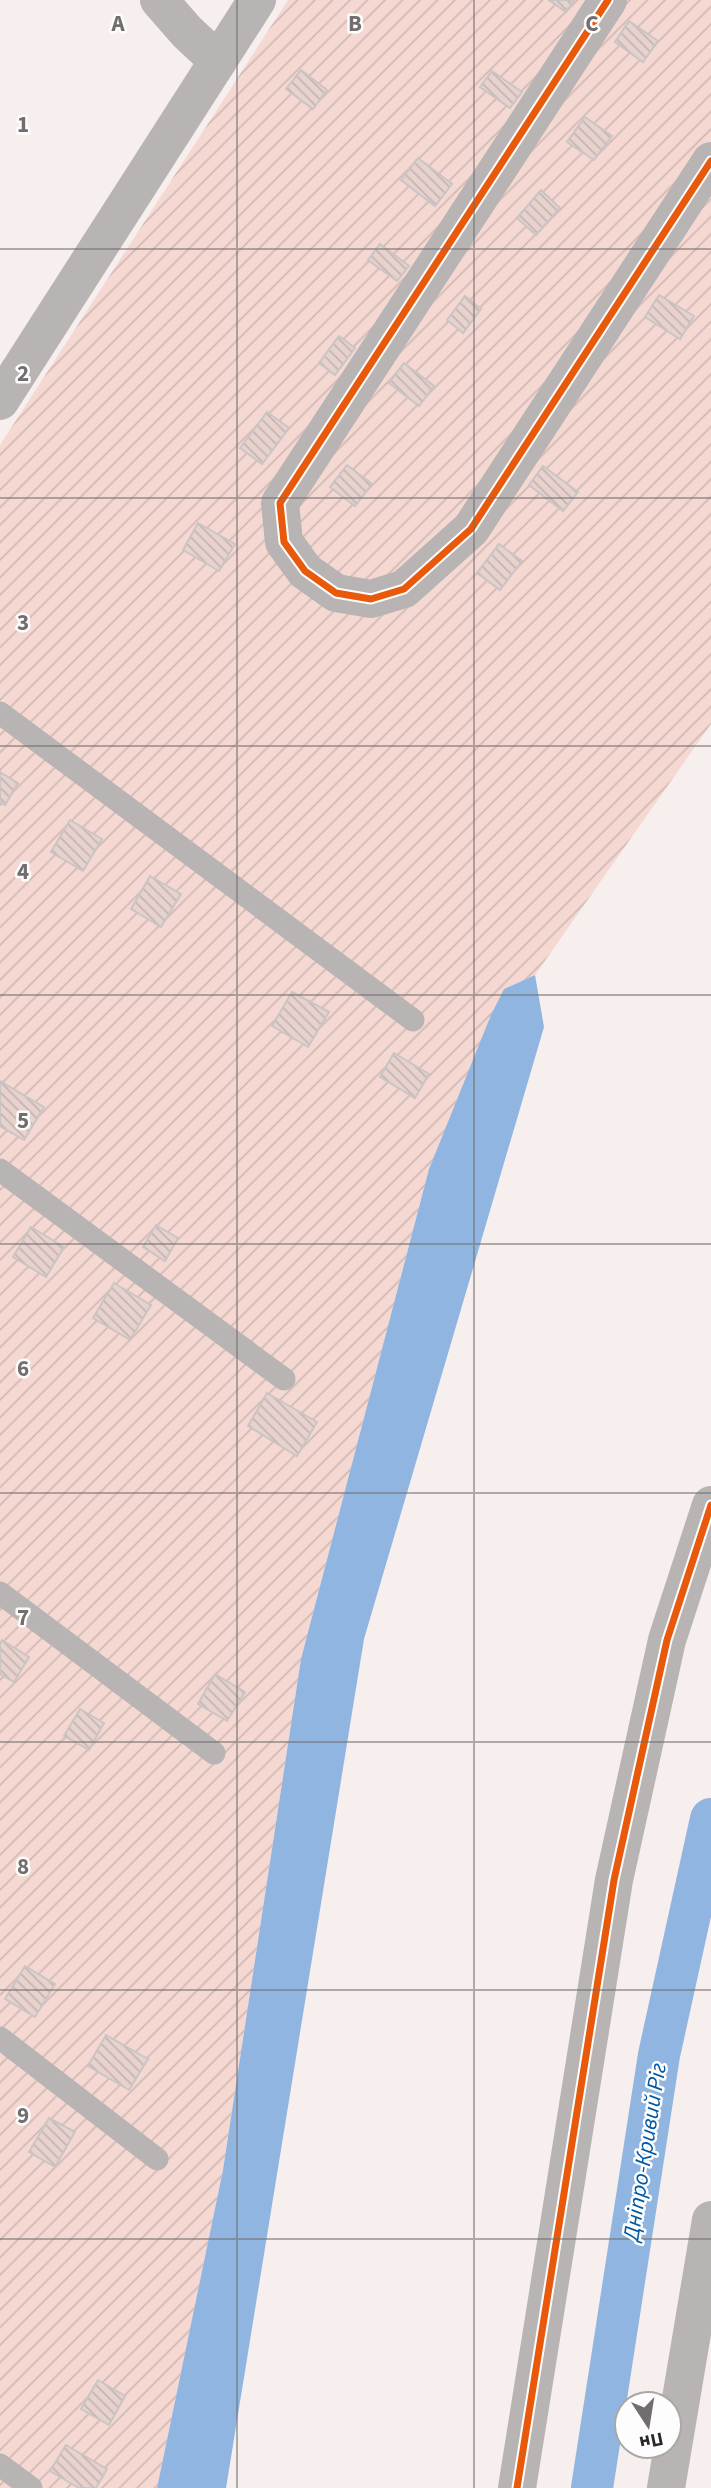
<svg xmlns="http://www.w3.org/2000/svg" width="711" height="2488" font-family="'Source Sans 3',sans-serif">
  <defs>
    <pattern id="garden-furrows" width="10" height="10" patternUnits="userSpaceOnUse" patternTransform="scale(1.75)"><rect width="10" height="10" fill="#f5d8d2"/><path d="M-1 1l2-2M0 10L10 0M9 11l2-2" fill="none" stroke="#d2b9b4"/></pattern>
    <pattern id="building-back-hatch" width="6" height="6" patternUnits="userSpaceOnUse" patternTransform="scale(1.75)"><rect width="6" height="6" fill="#e7d2ce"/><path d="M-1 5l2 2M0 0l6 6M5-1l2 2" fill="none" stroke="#c6b4b1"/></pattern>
  </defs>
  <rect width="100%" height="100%" fill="#f6efee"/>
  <path fill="url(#garden-furrows)" d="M 288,0 L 711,0 L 711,724 L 535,975 L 504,989 L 491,1016 L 429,1169 L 301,1659 L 223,2170 L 157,2488 L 0,2488 L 0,445 Z"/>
  <path fill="#90b5e1" d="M 535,975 L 544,1027 L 364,1639 L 226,2488 L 157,2488 L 223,2170 L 301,1659 L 429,1169 L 491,1015 L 504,989 Z"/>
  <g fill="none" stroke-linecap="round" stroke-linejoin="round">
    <path stroke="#90b5e1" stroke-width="42" d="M 592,2488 L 659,2055 L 711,1819"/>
  </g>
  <g fill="url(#building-back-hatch)" stroke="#cac5c4" stroke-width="2">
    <path d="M 549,0 L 574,0 L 566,12 Z"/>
    <path d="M 629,21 L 658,41 L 643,62 L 615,42 Z"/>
    <path d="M 301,70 L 327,90 L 313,109 L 286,89 Z"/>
    <path d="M 492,71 L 522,92 L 510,108 L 480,87 Z"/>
    <path d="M 585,117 L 612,136 L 594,160 L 567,142 Z"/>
    <path d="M 418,158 L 452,184 L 435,206 L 401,180 Z"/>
    <path d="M 541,190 L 560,208 L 536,235 L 517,218 Z"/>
    <path d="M 380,244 L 409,266 L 397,281 L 368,260 Z"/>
    <path d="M 659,295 L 694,316 L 680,339 L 645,317 Z"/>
    <path d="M 465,296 L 481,309 L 463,333 L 447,320 Z"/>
    <path d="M 339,336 L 355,348 L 335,375 L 319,363 Z"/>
    <path d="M 404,363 L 434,386 L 419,406 L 389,383 Z"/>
    <path d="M 267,412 L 289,428 L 262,464 L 240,448 Z"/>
    <path d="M 347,465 L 372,484 L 355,506 L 330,487 Z"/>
    <path d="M 543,466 L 578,492 L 563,511 L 529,485 Z"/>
    <path d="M 198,523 L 235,544 L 219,571 L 183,550 Z"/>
    <path d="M 499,544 L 522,561 L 500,590 L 477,573 Z"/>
    <path d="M 0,772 L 18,783 L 5,805 L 0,802 Z"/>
    <path d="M 70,820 L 102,839 L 83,871 L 51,852 Z"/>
    <path d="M 150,876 L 181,894 L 161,927 L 131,909 Z"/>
    <path d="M 292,992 L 329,1012 L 308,1047 L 272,1026 Z"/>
    <path d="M 394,1053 L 429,1074 L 415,1098 L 380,1077 Z"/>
    <path d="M 0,1081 L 44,1107 L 24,1140 L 0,1126 Z"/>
    <path d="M 156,1225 L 178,1238 L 165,1261 L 143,1247 Z"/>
    <path d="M 31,1227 L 64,1247 L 46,1277 L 13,1257 Z"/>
    <path d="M 114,1283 L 151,1305 L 130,1340 L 93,1318 Z"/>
    <path d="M 267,1393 L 317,1422 L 297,1456 L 248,1426 Z"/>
    <path d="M 2,1640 L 29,1657 L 14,1682 L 0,1674 L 0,1644 Z"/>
    <path d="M 215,1674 L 245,1692 L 227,1721 L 198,1704 Z"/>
    <path d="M 80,1709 L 104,1723 L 89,1750 L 64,1736 Z"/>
    <path d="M 25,1966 L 55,1984 L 35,2017 L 5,1999 Z"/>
    <path d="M 106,2035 L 148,2059 L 129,2090 L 88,2066 Z"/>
    <path d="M 49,2118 L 75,2132 L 55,2167 L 29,2152 Z"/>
    <path d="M 98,2380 L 125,2396 L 109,2425 L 81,2409 Z"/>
    <path d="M 66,2445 L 107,2469 L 96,2488 L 79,2488 L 50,2471 Z"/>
  </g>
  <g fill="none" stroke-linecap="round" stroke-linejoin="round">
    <g stroke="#b7b4b3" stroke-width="23">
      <path d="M 0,713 L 413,1020"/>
      <path d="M 0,1170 L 284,1379"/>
      <path d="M 0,1593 L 214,1753"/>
      <path d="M 0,2038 L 157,2159"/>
      <path d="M 0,2465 L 31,2488"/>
    </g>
    <g stroke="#b7b4b3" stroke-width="38">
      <path d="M 159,0 L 187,32 L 218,61"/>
      <path d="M 608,0 L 280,503 L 284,542 L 305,571 L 336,593 L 371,599 L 404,589 L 471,529 L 711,161"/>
      <path d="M 0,401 L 257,0"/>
      <path d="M 517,2488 L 614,1880 L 667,1640 L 711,1505"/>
      <path d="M 666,2488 L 711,2220"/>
    </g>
    <defs>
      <g id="cycleway">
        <path d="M 608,0 L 280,503 L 284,542 L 305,571 L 336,593 L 371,599 L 404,589 L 471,529 L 711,161"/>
        <path d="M 517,2488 L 614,1880 L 667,1640 L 711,1505"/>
      </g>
    </defs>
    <use href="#cycleway" stroke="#fdfdfd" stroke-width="11"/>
    <use href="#cycleway" stroke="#e8590c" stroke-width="7"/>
  </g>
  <path fill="none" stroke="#736e6d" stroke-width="2" stroke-opacity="0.55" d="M 237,0 L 237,2488M 474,0 L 474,2488M 0,249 L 711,249M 0,498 L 711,498M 0,746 L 711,746M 0,995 L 711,995M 0,1244 L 711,1244M 0,1493 L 711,1493M 0,1742 L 711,1742M 0,1990 L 711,1990M 0,2239 L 711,2239"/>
  <g text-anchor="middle" stroke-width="5" stroke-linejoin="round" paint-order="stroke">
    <g font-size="23" font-style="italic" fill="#0058a3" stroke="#fdfdfd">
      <text transform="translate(644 2152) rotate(-81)" y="8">Дніпро-Кривий Ріг</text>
    </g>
  </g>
  <g font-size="23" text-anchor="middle" font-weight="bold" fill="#736e6d" stroke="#fdfdfd" stroke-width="5" stroke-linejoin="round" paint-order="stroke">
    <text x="118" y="31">A</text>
    <text x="355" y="31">B</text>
    <text x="592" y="31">C</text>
    <text x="23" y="132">1</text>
    <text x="23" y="381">2</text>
    <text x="23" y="630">3</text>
    <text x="23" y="879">4</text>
    <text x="23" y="1128">5</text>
    <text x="23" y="1376">6</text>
    <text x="23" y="1625">7</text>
    <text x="23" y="1874">8</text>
    <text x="23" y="2123">9</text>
  </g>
  <g transform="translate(648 2425) rotate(168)"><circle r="33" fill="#fdfdfd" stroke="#a9a8a7" stroke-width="2"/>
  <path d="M0-5L12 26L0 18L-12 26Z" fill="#736e6d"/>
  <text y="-10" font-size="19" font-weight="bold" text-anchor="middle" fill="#2c2827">Пн</text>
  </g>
</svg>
